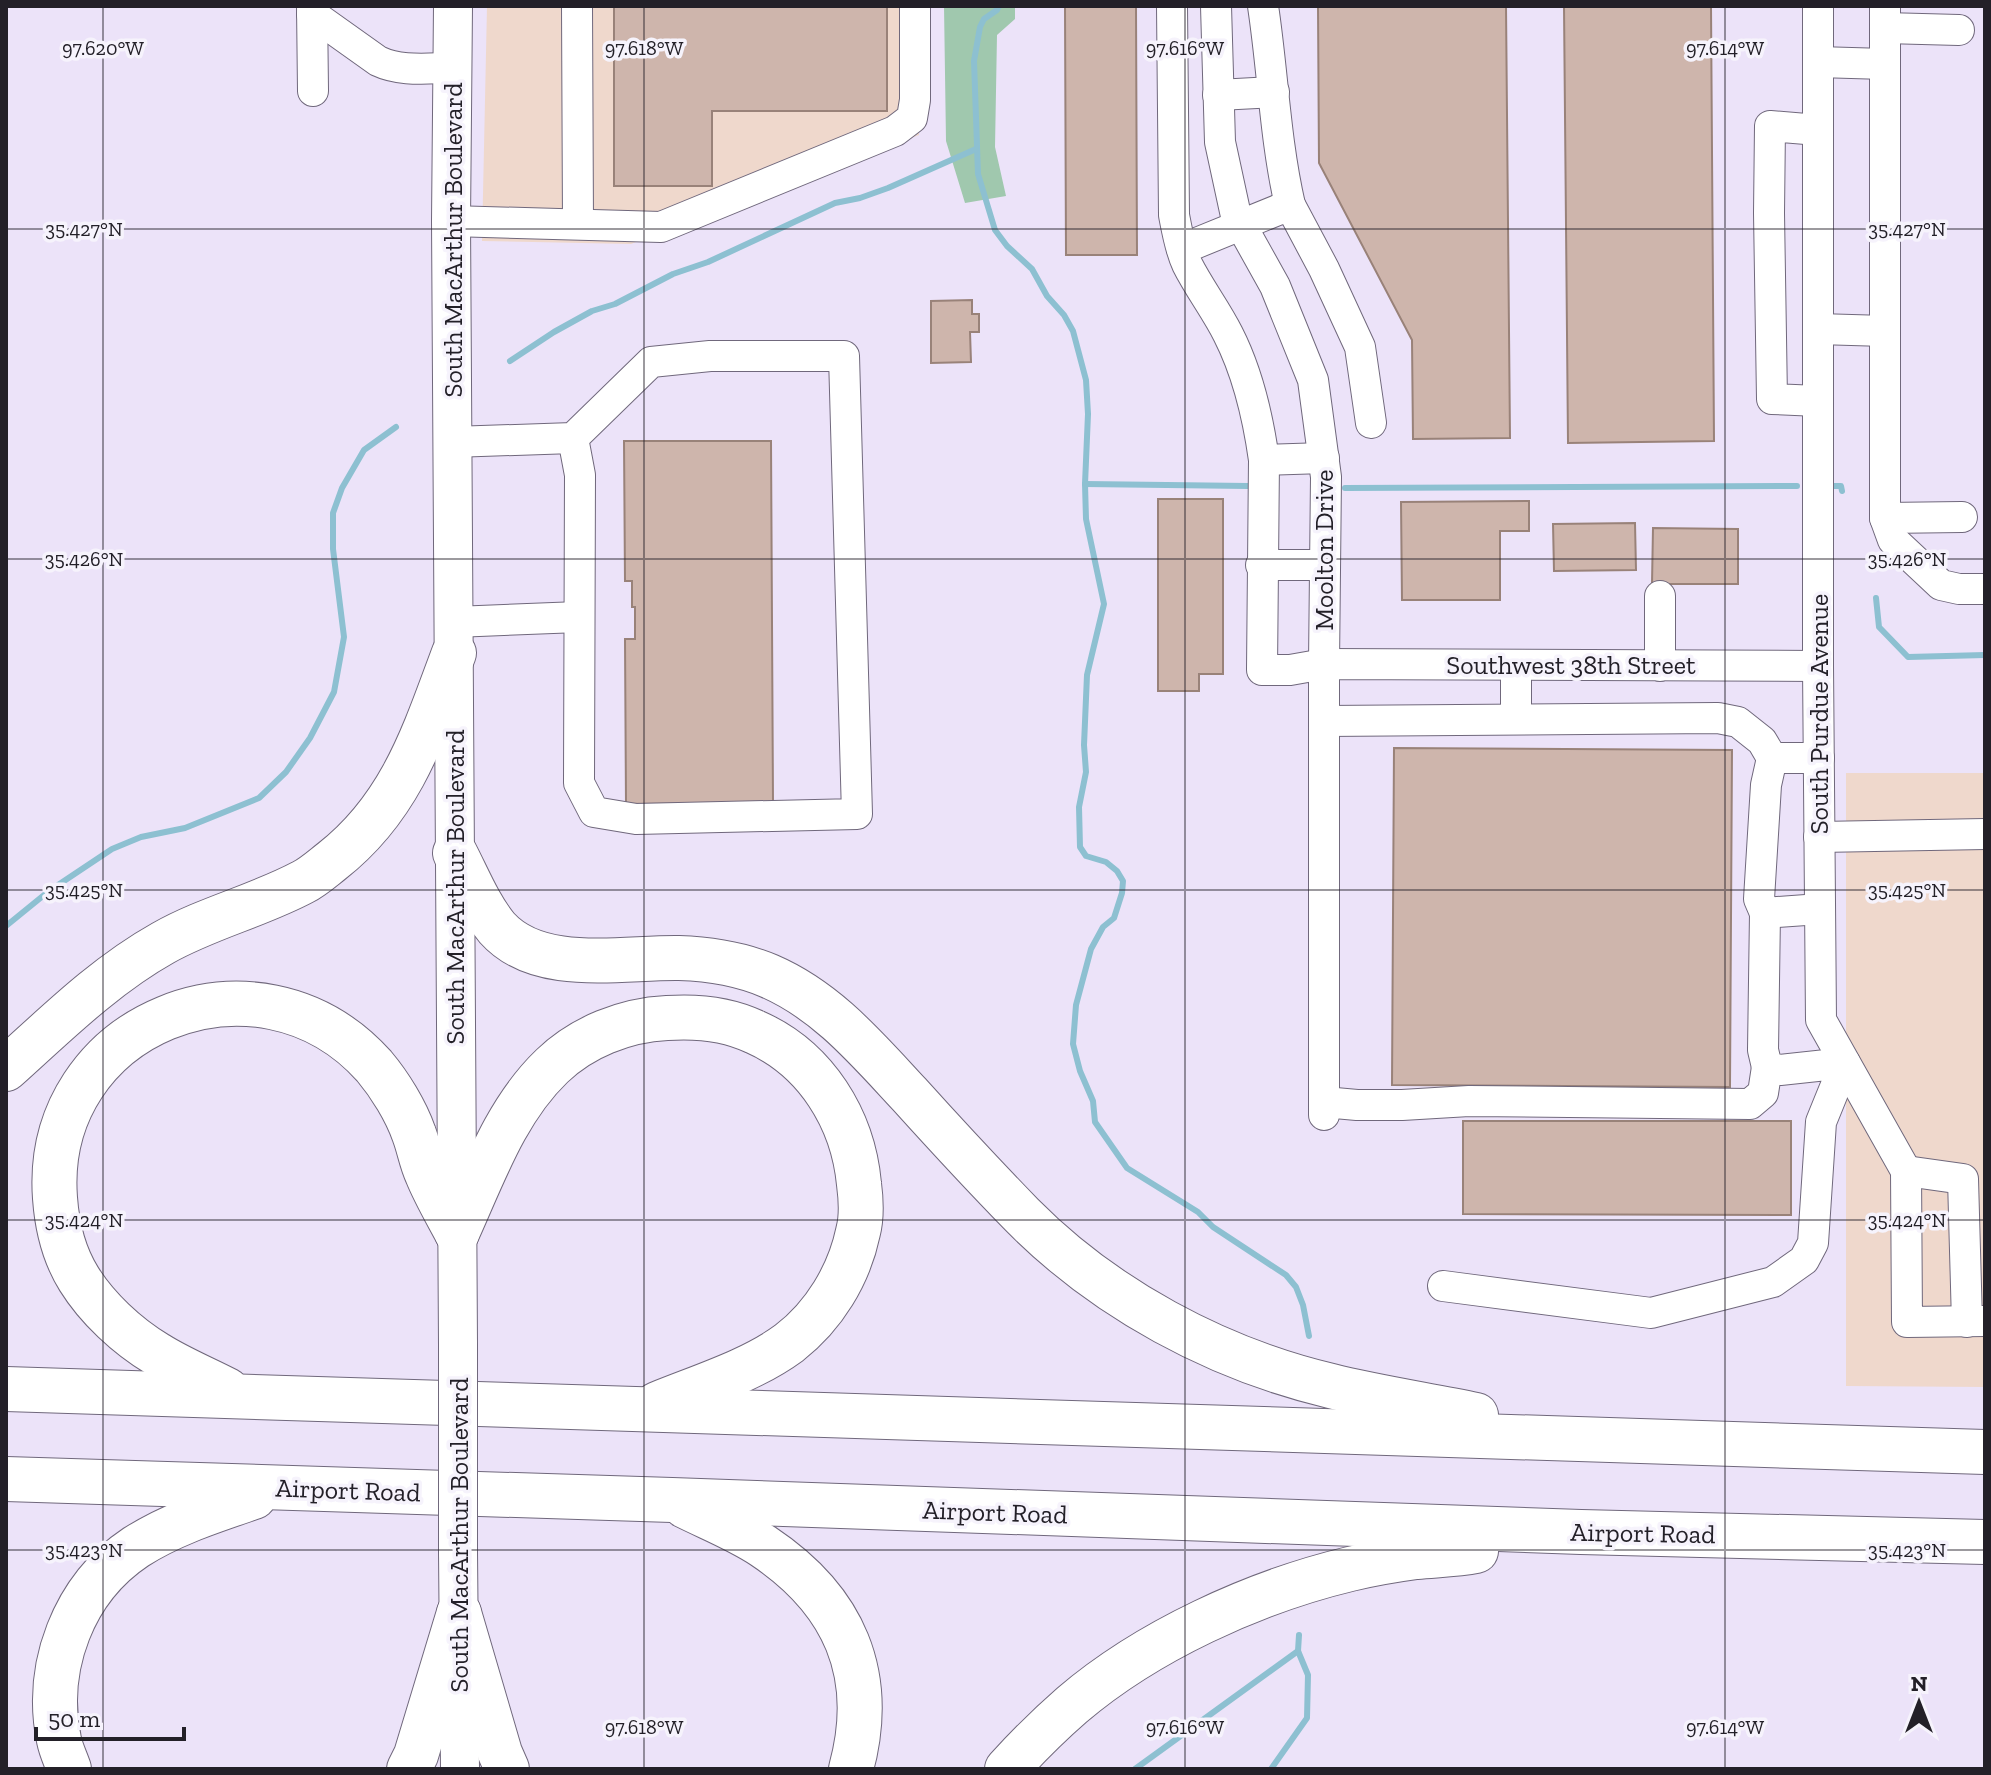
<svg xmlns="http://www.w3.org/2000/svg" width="1991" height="1775" font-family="'Zilla Slab',serif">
  <rect width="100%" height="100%" fill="#ece3f9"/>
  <g fill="#efd8cc">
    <path d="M 487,6 L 921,6 L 919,135 L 631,244 L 482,241 Z"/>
    <path d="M 1846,773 L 1985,773 L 1985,1387 L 1846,1386 Z"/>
  </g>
  <path fill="#a0c8ae" d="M 944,6 L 1015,6 L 1015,19 L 997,35 L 995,147 L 1006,196 L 965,203 L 946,141 Z"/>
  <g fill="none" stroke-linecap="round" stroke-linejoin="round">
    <g stroke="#8dc0d1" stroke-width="6">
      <path d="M 999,6 L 997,10 L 984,19 L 980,27 L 974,61 L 978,174 L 995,230 L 1007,246 L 1032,269 L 1047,296 L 1064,315 L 1073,331 L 1086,380 L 1088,414 L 1085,484 L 1086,519 L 1104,604 L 1087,675 L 1084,745 L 1086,772 L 1079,807 L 1080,847 L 1086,856 L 1106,862 L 1117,871 L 1123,881 L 1122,893 L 1114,918 L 1103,927 L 1091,949 L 1076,1005 L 1073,1044 L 1080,1071 L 1093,1101 L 1095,1122 L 1127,1168 L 1198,1212 L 1213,1227 L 1286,1275 L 1296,1287 L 1303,1305 L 1309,1336"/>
      <path d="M 510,361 L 554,332 L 592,311 L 615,304 L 673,274 L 708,262 L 835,203 L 860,198 L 888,188 L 976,149"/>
      <path d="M 1085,484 L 1248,486"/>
      <path d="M 1833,486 L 1841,486 L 1842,491"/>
      <path d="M 1345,488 L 1797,486"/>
      <path d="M 1876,598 L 1879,627 L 1908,657 L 1985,655"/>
      <path d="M 6,926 L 49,891 L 112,849 L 141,837 L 185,828 L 259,798 L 286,772 L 310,738 L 334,692 L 344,637 L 333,549 L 333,513 L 342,488 L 364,450 L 396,427"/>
      <path d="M 1135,1769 L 1298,1651"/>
      <path d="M 1271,1769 L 1307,1718 L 1308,1675 L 1298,1651 L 1299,1635"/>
    </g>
  </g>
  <g fill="#ceb5ac" stroke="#998279" stroke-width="2">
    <path d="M 614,6 L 887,6 L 887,111 L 712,111 L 712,186 L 614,186 Z"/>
    <path d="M 1065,6 L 1136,6 L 1137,255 L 1066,255 Z"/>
    <path d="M 1318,6 L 1506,6 L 1510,438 L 1413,439 L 1412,340 L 1319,163 Z"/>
    <path d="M 1564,6 L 1711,6 L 1714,441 L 1568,443 Z"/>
    <path d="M 972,300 L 972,314 L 979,314 L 979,332 L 970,332 L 971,362 L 931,363 L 931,301 Z"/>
    <path d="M 624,441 L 771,441 L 773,803 L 626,804 L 625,639 L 635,639 L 635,607 L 632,607 L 632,581 L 625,581 Z"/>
    <path d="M 1158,499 L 1223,499 L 1223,674 L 1199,674 L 1199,691 L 1158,691 Z"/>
    <path d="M 1529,501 L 1529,531 L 1500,531 L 1500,600 L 1402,600 L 1401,502 Z"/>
    <path d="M 1635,523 L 1636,570 L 1554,571 L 1553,524 Z"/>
    <path d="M 1653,528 L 1738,529 L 1738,584 L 1652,584 Z"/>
    <path d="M 1394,748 L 1732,750 L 1730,1087 L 1392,1085 Z"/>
    <path d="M 1463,1121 L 1791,1121 L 1791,1215 L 1463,1214 Z"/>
  </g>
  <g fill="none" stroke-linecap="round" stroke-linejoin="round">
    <defs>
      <g id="minor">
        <path d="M 312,6 L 313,91"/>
        <path d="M 577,6 L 578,224"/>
        <path d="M 1172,6 L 1174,215 C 1177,231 1180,249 1187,264 C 1199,288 1216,310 1228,334 C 1248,373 1258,417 1264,460 L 1262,670 L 1290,670 L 1324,664 L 1818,666"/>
        <path d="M 1216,6 L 1220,142 L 1236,216 L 1275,286 L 1313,380 L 1326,477 L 1324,664 L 1324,1115"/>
        <path d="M 1263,6 C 1273,72 1275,140 1290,205"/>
        <path d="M 1818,6 L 1818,666 L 1821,1020 L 1906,1171 L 1907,1322 L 1985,1321"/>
        <path d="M 1885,6 L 1885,518 L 1893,540 L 1941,585 L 1959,589 L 1985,589"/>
        <path d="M 312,14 L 378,61 C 401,72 428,68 454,68"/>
        <path d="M 1885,28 L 1959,30"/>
        <path d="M 1818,62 L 1885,64"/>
        <path d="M 1218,95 L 1274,92"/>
        <path d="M 1818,130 L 1770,126 L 1769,213 L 1772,399 L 1818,401"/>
        <path d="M 451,221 L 661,227 L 895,131 L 912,118 L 915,100 L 915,6"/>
        <path d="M 1182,249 L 1290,205 L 1324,269 L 1360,347 L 1371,423"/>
        <path d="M 1818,329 L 1885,331"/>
        <path d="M 452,442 L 573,438 L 580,475 L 579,783 L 594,812 L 636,819 L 857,814 L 844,356 L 710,356 L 651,362 L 573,438"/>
        <path d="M 1264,460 L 1324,458"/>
        <path d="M 1885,518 L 1962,517"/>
        <path d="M 1261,565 L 1325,565"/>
        <path d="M 1660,596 L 1660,666"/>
        <path d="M 454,622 L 579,617"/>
        <path d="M 1516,665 L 1516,719"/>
        <path d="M 1324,721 L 1718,718 L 1738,722 L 1762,741 L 1772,758 L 1819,758"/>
        <path d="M 1772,758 L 1766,785 L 1759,899 L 1765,913 L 1820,909"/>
        <path d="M 1819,837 L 1985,834"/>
        <path d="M 1324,1102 L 1357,1105 L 1402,1105 L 1469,1101 L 1750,1104 L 1763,1093 L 1767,1067"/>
        <path d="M 1906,1171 L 1963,1179 L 1967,1322"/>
        <path d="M 1443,1286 L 1651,1313 L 1773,1282 L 1804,1260 L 1813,1243 L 1821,1122 L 1845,1063 L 1780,1070 L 1767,1067 L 1763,1050 L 1765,913"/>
      </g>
      <g id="major">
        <path d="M 453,6 L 451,221 L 458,1344"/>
        <path d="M 458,1552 L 460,1769"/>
      </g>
      <g id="highway">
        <path d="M 455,853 C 468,878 479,906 497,928 C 539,975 622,957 679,958 C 709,959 741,964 769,976 C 827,1001 867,1049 909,1094 C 946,1135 984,1176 1022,1215 C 1105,1299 1217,1359 1331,1386 C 1379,1398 1428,1405 1476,1415"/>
        <path d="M 6,1069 C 55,1025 104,976 163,943 C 207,918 258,906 303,882 C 313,877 323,868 332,861 C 402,806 424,733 454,653"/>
        <path d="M 457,1233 C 483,1176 505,1111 552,1066 C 582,1037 625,1020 667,1018 C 696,1016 728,1019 755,1032 C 816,1059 853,1119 859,1184 C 861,1199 862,1217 858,1232 C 849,1275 824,1316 789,1343 C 751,1371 701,1386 657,1404"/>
        <path d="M 6,1389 L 1985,1452"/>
        <path d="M 227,1390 C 204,1378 179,1368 157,1354 C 127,1336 97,1308 79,1279 C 64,1255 57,1226 55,1198 C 42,1024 257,936 374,1066 C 390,1085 406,1111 414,1134 C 419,1147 421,1161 427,1174 C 435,1194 447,1214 457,1233"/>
        <path d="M 6,1479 L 672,1500 L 1581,1532 L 1985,1542"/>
        <path d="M 685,1506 C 711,1519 739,1530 763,1546 C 844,1600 877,1674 851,1769"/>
        <path d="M 459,1613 L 500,1753 L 507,1769"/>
        <path d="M 69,1769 C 66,1760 61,1750 59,1740 C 44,1667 73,1589 136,1547 C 172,1524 213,1511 254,1497"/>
        <path d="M 409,1769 L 416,1755 L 459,1613"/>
        <path d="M 1007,1769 C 1028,1746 1049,1725 1072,1705 C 1147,1641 1254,1592 1350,1569 C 1371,1564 1394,1560 1416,1557 C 1436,1555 1456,1555 1476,1551"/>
      </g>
    </defs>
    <use href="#minor" stroke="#70687c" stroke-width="32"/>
    <use href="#major" stroke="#70687c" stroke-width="40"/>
    <use href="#highway" stroke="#70687c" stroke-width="46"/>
    <use href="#minor" stroke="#fff" stroke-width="30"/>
    <use href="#major" stroke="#fff" stroke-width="38"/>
    <use href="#highway" stroke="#fff" stroke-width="44"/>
    <defs>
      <path id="major-bridge" d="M 458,1344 L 458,1552"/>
    </defs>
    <use href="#major-bridge" stroke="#70687c" stroke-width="40" stroke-linecap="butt"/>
    <use href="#major-bridge" stroke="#fff" stroke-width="38"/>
  </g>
  <path fill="none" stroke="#232028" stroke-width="2" stroke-opacity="0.45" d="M 103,6 L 103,1769M 644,6 L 644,1769M 1185,6 L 1185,1769M 1725,6 L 1725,1769M 6,229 L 1985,229M 6,559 L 1985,559M 6,890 L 1985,890M 6,1220 L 1985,1220M 6,1550 L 1985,1550"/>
  <g text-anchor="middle" stroke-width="7" stroke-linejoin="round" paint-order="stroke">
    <g font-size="26" fill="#232028" stroke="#f6f3fc">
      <text transform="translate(453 240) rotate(-90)" y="9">South MacArthur Boulevard</text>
      <text transform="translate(1324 550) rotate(-90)" y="9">Moolton Drive</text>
      <text x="1571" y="674">Southwest 38th Street</text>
      <text transform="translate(1819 714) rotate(-90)" y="9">South Purdue Avenue</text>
      <text transform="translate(455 887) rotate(-90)" y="9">South MacArthur Boulevard</text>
      <text transform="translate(348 1490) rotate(2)" y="9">Airport Road</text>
      <text transform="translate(995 1512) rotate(2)" y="9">Airport Road</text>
      <text transform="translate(1643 1533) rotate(1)" y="9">Airport Road</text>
      <text transform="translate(459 1535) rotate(-90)" y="9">South MacArthur Boulevard</text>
    </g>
  </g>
  <g font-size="20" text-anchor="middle" fill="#232028" stroke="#f6f3fc" stroke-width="7" stroke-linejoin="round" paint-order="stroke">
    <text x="103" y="55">97.620°W</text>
    <text x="644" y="55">97.618°W</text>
    <text x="1185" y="55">97.616°W</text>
    <text x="1725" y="55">97.614°W</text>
    <text x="84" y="236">35.427°N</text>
    <text x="1907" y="236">35.427°N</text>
    <text x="84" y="566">35.426°N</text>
    <text x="1907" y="566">35.426°N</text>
    <text x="84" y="897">35.425°N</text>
    <text x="1907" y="897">35.425°N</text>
    <text x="84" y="1227">35.424°N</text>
    <text x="1907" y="1227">35.424°N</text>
    <text x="84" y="1557">35.423°N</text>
    <text x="1907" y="1557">35.423°N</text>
    <text x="644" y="1734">97.618°W</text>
    <text x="1185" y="1734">97.616°W</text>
    <text x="1725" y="1734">97.614°W</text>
  </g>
  <rect width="1991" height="1775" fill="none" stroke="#232028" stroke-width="16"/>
  <g transform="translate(1919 1703)" stroke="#f6f3fc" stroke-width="6" paint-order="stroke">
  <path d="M0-6L14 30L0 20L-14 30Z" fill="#232028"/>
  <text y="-12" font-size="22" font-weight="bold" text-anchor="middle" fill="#232028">N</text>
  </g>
  <path d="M36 1727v12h148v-12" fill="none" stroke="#232028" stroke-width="4"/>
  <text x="48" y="1727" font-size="24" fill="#232028" stroke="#f6f3fc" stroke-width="6" paint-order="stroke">50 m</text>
</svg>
